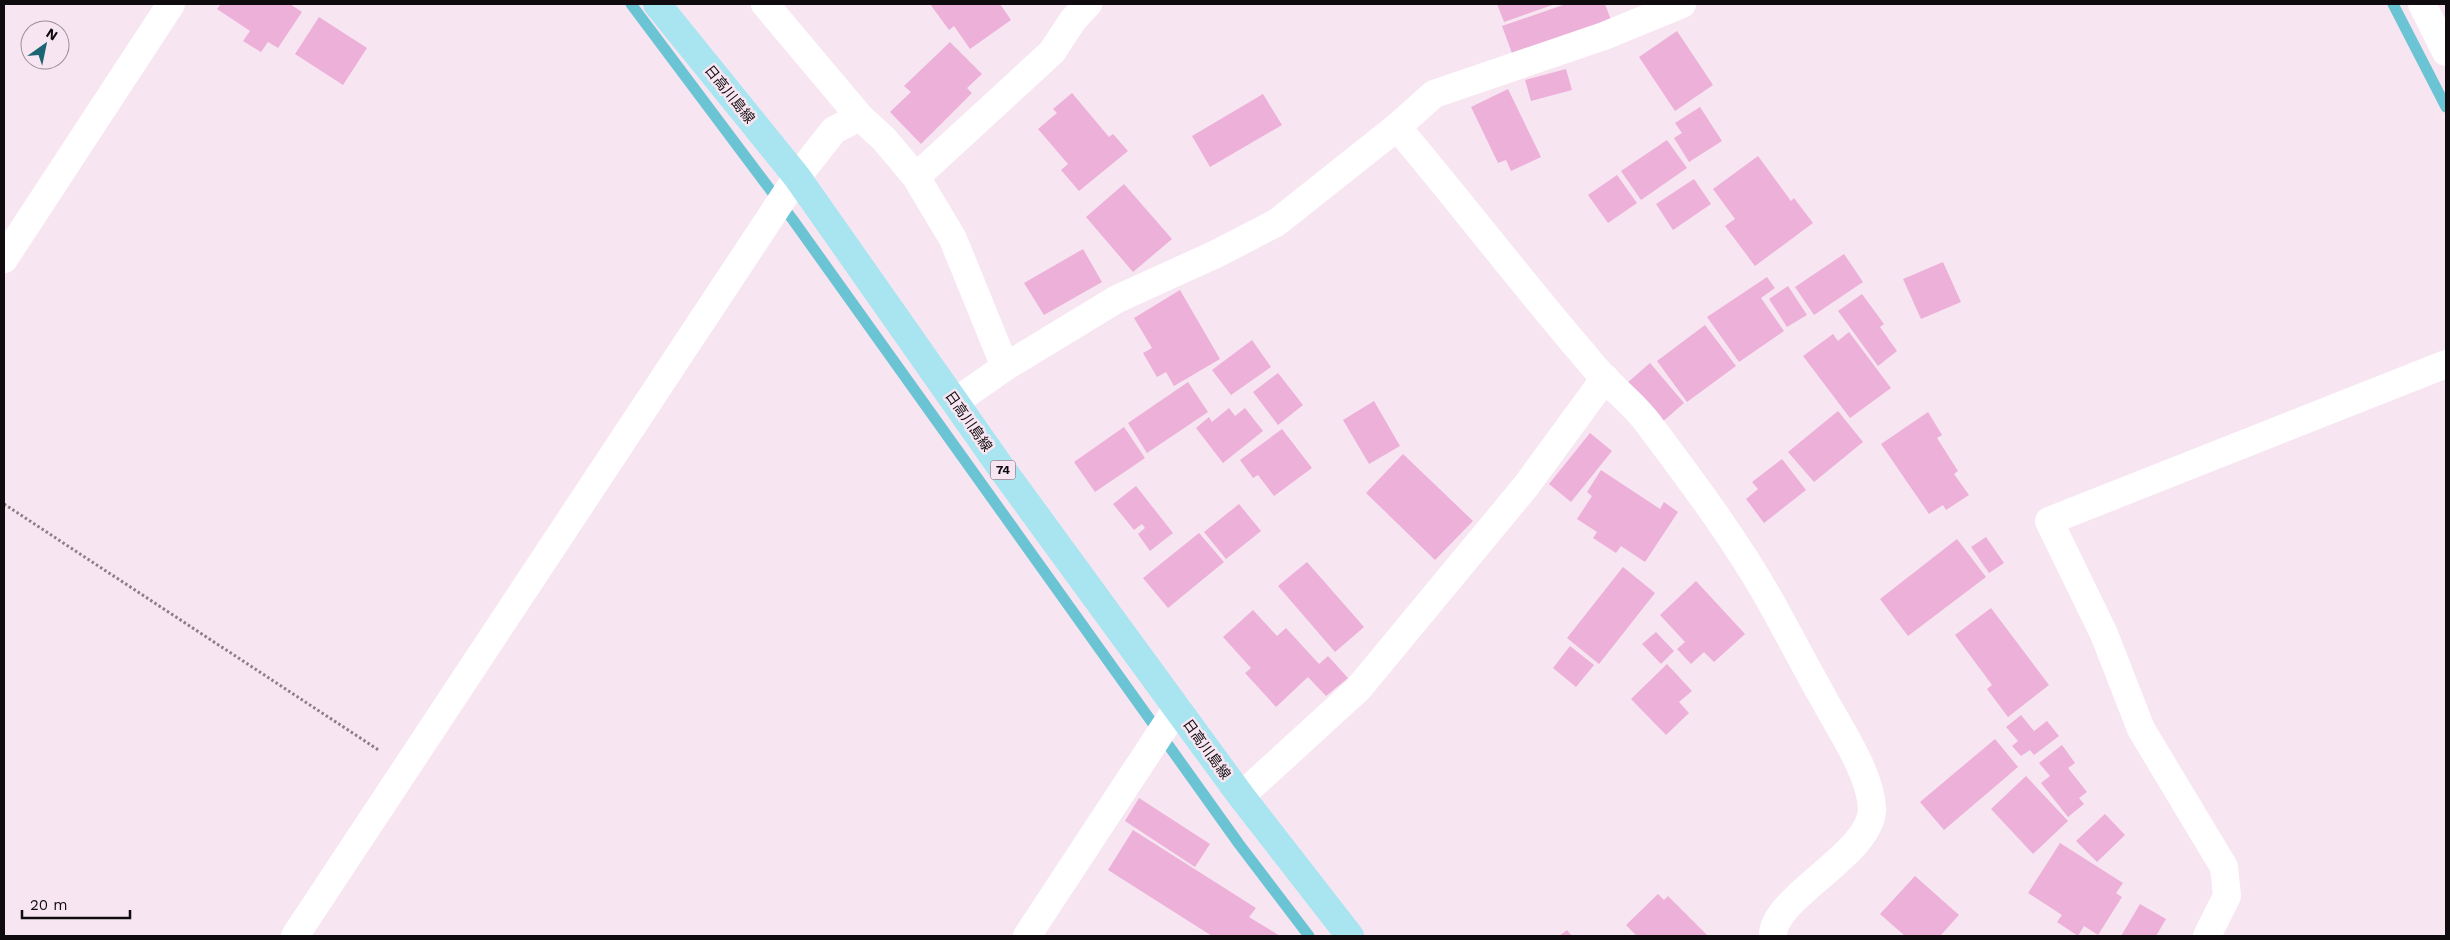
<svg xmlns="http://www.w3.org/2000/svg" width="2450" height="940" font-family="'Work Sans','Noto Sans JP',sans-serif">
  <rect width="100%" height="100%" fill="#f7e6f1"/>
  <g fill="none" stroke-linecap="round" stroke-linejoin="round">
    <g stroke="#6bc4d4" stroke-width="11">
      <path d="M 631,4 L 793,220 L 1239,844 L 1309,936"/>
      <path d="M 2393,4 L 2446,107"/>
    </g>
  </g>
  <g fill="#edb0d9">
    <path d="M 221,4 L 290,4 L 302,12 L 278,48 L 268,42 L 261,52 L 243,41 L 250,31 L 217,9 Z"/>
    <path d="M 930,4 L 1000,4 L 1011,20 L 970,49 L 954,26 L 949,30 Z"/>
    <path d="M 1497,4 L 1555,4 L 1504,22 Z"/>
    <path d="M 1566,4 L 1605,4 L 1611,20 L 1513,56 L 1502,26 Z"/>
    <path d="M 319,17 L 367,48 L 343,85 L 295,54 Z"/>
    <path d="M 1677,31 L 1713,85 L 1675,111 L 1639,57 Z"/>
    <path d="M 950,42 L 982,74 L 967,88 L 972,93 L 921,144 L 890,112 L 911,92 L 904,86 Z"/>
    <path d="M 1566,69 L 1572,90 L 1531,101 L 1525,80 Z"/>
    <path d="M 1508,89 L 1541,157 L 1511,171 L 1506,160 L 1498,163 L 1471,107 Z"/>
    <path d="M 1072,93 L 1109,137 L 1113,134 L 1128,151 L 1079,191 L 1061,170 L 1068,164 L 1038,129 L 1057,113 L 1053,109 Z"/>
    <path d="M 1263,94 L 1282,125 L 1210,167 L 1192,136 Z"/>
    <path d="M 1700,107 L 1722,141 L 1689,162 L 1674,138 L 1682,133 L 1675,123 Z"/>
    <path d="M 1667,140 L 1687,168 L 1641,200 L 1621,171 Z"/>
    <path d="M 1758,156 L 1791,201 L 1794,198 L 1813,223 L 1755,266 L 1725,226 L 1735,219 L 1713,189 Z"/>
    <path d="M 1617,175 L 1637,203 L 1608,223 L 1588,195 Z"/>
    <path d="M 1694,179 L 1711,204 L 1673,230 L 1656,204 Z"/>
    <path d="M 1124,184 L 1172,239 L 1133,272 L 1086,217 Z"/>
    <path d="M 1083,249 L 1102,282 L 1044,315 L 1024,283 Z"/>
    <path d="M 1844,254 L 1863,282 L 1814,315 L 1795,287 Z"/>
    <path d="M 1943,262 L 1961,302 L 1921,319 L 1903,279 Z"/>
    <path d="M 1767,277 L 1775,288 L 1761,298 L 1784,331 L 1739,362 L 1707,317 Z"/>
    <path d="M 1788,286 L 1807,315 L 1787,327 L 1769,299 Z"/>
    <path d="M 1180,290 L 1220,359 L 1174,386 L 1166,372 L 1157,377 L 1143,353 L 1152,348 L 1134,318 Z"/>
    <path d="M 1862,294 L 1884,324 L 1880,327 L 1897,351 L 1878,366 L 1838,311 Z"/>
    <path d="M 1705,325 L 1736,366 L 1687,402 L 1657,361 Z"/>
    <path d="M 1849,332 L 1891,388 L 1850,418 L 1803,356 L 1833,334 L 1838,341 Z"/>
    <path d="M 1252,340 L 1271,367 L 1231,395 L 1212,370 Z"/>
    <path d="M 1650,363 L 1684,403 L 1660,424 L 1626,384 Z"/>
    <path d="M 1278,373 L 1303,405 L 1278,425 L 1253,392 Z"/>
    <path d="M 1188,382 L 1208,412 L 1147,453 L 1128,423 Z"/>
    <path d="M 1374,401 L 1400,446 L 1369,464 L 1343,420 Z"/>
    <path d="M 1229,408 L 1235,416 L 1245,408 L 1263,431 L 1223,463 L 1196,428 L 1209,417 L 1212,422 Z"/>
    <path d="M 1838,411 L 1863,442 L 1814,482 L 1788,452 Z"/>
    <path d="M 1928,412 L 1942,435 L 1937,438 L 1958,471 L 1954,474 L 1969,495 L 1946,510 L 1943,505 L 1929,514 L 1881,444 Z"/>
    <path d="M 1124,427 L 1145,458 L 1095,492 L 1074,462 Z"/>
    <path d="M 1282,429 L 1312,468 L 1274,496 L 1258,475 L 1253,478 L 1240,460 Z"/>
    <path d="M 1590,433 L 1612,451 L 1571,502 L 1549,484 Z"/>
    <path d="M 1403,454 L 1473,521 L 1435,560 L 1366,493 Z"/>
    <path d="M 1782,459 L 1806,490 L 1764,523 L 1746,499 L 1758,489 L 1752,482 Z"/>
    <path d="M 1601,470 L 1660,509 L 1664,502 L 1678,512 L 1645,562 L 1621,546 L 1616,553 L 1593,538 L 1597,532 L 1577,519 L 1592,496 L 1587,492 Z"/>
    <path d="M 1136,486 L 1173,533 L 1150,551 L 1138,534 L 1145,528 L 1142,524 L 1134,530 L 1113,504 Z"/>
    <path d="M 1239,504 L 1261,531 L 1226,559 L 1204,532 Z"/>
    <path d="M 1199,533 L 1224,562 L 1168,608 L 1143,578 Z"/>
    <path d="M 1986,537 L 2004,563 L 1989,573 L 1971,547 Z"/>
    <path d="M 1957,539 L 1986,577 L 1908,636 L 1880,599 Z"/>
    <path d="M 1307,562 L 1364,627 L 1335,652 L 1278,586 Z"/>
    <path d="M 1623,567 L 1655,593 L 1599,664 L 1567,638 Z"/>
    <path d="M 1696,581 L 1745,634 L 1714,662 L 1704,652 L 1691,664 L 1677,649 L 1685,642 L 1660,615 Z"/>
    <path d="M 1991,608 L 2049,685 L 2008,717 L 1987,689 L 1992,685 L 1955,635 Z"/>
    <path d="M 1253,610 L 1277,636 L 1286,628 L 1319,664 L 1328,656 L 1348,678 L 1326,696 L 1308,677 L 1276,707 L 1245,673 L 1251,668 L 1223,637 Z"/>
    <path d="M 1656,632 L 1674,651 L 1661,664 L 1642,644 Z"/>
    <path d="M 1570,646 L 1594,665 L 1576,687 L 1553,668 Z"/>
    <path d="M 1667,664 L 1692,691 L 1679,702 L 1689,713 L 1666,735 L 1631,699 Z"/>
    <path d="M 2021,715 L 2034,731 L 2047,721 L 2059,736 L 2034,755 L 2030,750 L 2021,756 L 2012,746 L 2018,741 L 2006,727 Z"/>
    <path d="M 1995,739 L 2018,767 L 1944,830 L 1920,802 Z"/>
    <path d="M 2062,745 L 2075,763 L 2068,768 L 2087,792 L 2079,798 L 2084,804 L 2068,817 L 2041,783 L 2050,776 L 2039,763 Z"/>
    <path d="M 2026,776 L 2068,821 L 2033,854 L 1991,809 Z"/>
    <path d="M 1139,798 L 1210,844 L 1195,867 L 1125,821 Z"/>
    <path d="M 2105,814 L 2125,835 L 2097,862 L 2076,841 Z"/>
    <path d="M 1133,830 L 1256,908 L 1249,917 L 1280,936 L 1212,936 L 1108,870 Z"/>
    <path d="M 2060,843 L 2123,883 L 2116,893 L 2122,897 L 2098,935 L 2084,926 L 2078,936 L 2057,922 L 2062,915 L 2028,893 Z"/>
    <path d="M 1915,876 L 1959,915 L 1940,936 L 1905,936 L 1880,914 Z"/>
    <path d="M 1658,894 L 1664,900 L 1668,896 L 1708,936 L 1637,936 L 1626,925 Z"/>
    <path d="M 2140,904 L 2166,919 L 2156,936 L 2121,936 Z"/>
    <path d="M 1567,930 L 1572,936 L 1559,936 Z"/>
  </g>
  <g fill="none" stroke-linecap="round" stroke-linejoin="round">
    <path stroke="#8b7f86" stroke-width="3" stroke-dasharray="2.5 2.5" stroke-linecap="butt" d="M 4,504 L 380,751"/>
    <g stroke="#fff" stroke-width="28">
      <path d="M 765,4 L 860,117 L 884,139 L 916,177 L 953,239 L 1005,367"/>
      <path d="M 2422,4 L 2446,52"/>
      <path d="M 1397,127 C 1457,198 1513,271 1573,342 C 1584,354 1594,368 1606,380 C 1620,394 1636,407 1648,423 C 1690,479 1733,536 1768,597 C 1786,629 1803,662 1821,694 C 1838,726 1871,773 1872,809 C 1872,854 1771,898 1773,936"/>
      <path d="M 916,177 L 1052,52 L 1073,20 L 1088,4"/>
      <path d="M 4,259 L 171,4"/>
      <path d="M 955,402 L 1005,367 L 1117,299 L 1216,254 L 1276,223 L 1397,127 L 1434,94 L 1604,36 L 1682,4"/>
      <path d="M 1241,796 L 1358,689 L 1526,486 L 1605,378"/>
      <path d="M 295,936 L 797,177 L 834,130 L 860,117"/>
      <path d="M 1027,936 L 1177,708"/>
      <path d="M 2207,936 L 2227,896 L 2224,867 L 2141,729 L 2104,634 L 2049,521 L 2446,364"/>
    </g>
    <path stroke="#a8e5f0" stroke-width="28" d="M 657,4 L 797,177 L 1002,469 L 1241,796 L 1350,936"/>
  </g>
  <g text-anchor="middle" stroke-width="5" stroke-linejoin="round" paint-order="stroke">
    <rect fill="#f7e6f1" stroke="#554d52" stroke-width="1" x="990.5" y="460.5" width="25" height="19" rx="4"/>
    <g font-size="12" font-weight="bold" fill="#100b0e">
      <text x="1003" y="474">74</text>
    </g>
    <g font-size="14" fill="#100b0e" stroke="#f7e6f1">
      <text transform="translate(730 94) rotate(51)" y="5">日高川島線</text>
      <text transform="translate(969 421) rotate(55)" y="5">日高川島線</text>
      <text transform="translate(1207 749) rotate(54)" y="5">日高川島線</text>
    </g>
  </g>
  <rect width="2450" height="940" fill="none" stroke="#100b0e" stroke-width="10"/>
  <g transform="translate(45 45) rotate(33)"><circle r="24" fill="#f7e6f1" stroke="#9b8e96"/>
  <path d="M0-4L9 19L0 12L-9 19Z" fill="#1b6572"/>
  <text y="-8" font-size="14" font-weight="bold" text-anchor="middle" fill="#100b0e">N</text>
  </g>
  <path d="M22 910v8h108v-8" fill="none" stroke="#100b0e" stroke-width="2.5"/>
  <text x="30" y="910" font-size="15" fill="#100b0e" stroke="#f7e6f1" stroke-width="4" paint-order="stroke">20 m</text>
</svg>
